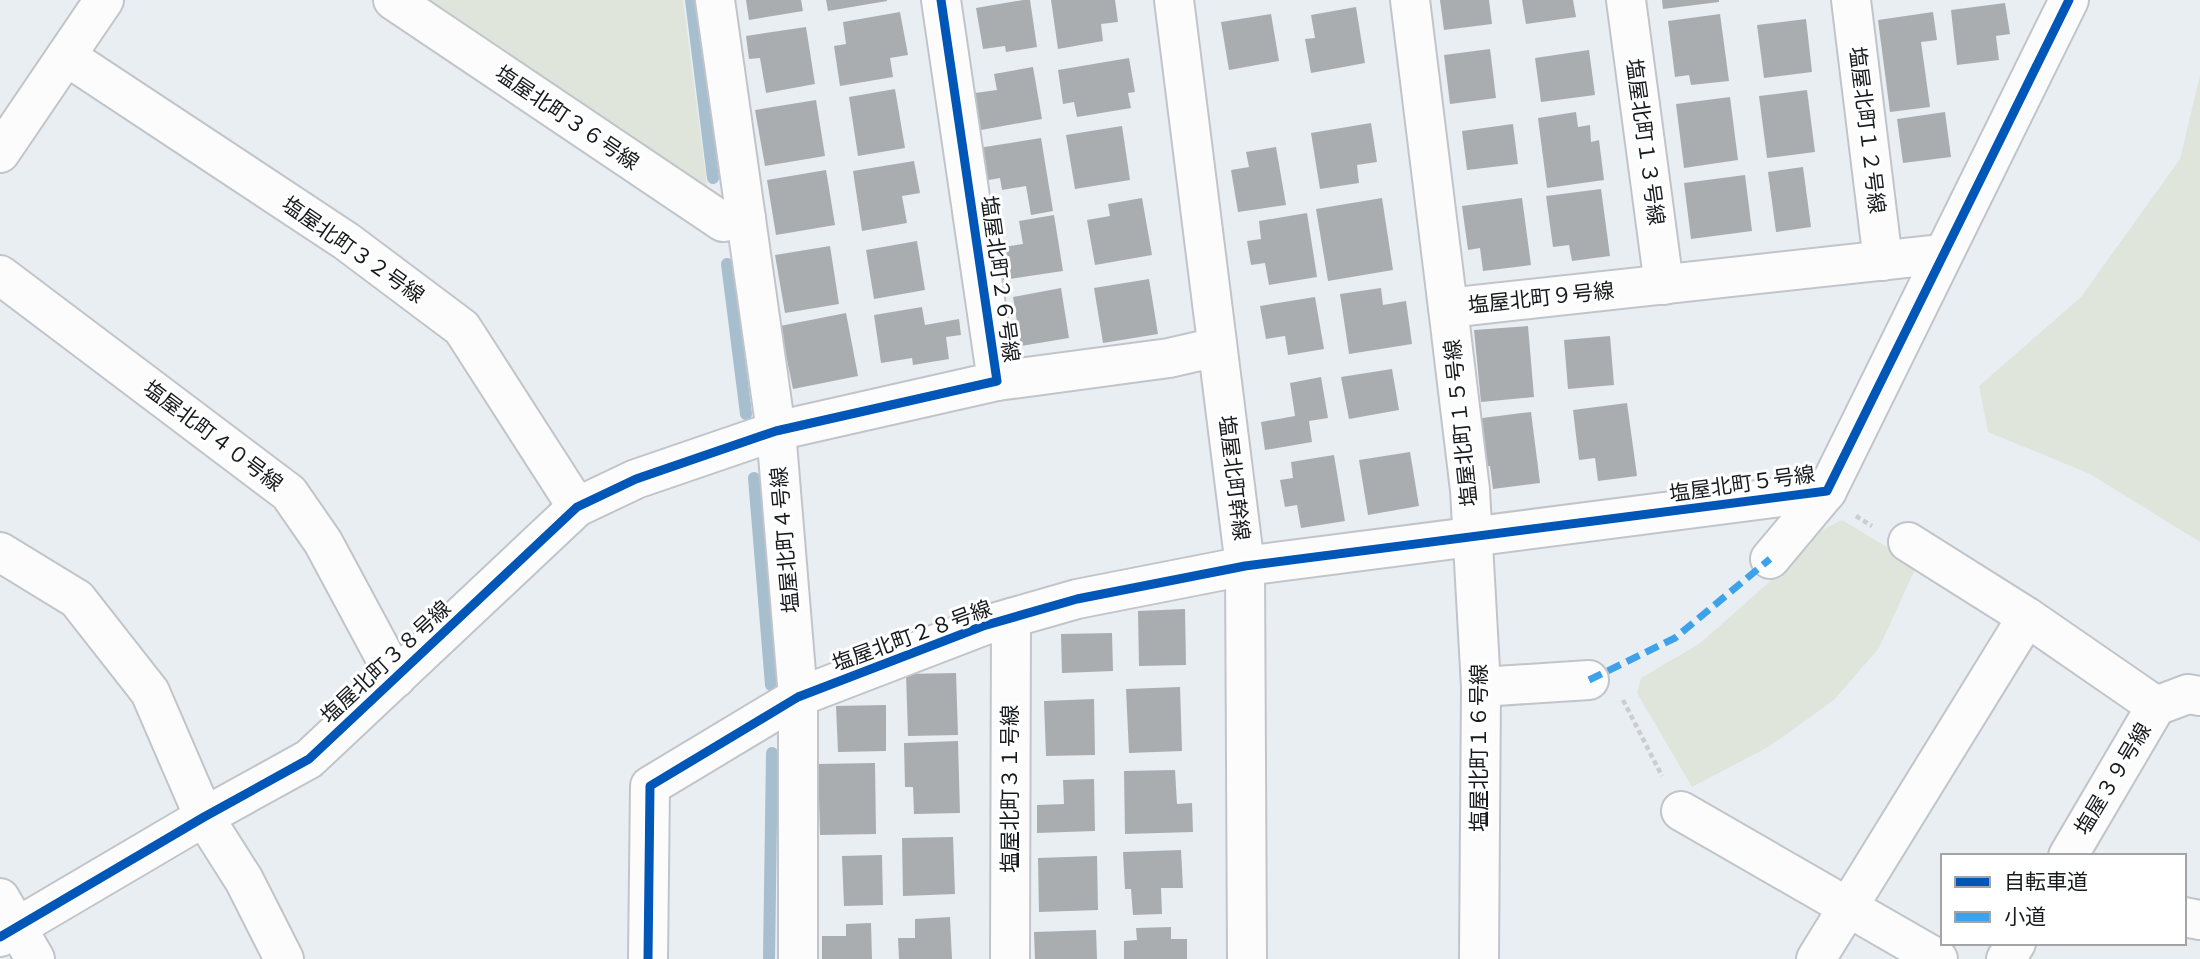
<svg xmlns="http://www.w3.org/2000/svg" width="2200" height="959" font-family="Montserrat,'Noto Sans JP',sans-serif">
  <rect width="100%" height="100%" fill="#e9eef3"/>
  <g fill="#dfe5db">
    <path d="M 425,0 L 683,0 L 707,185 L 699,189 Z"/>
    <path d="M 2200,75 L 2200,542 L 2090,474 L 1988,432 L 1979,386 L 2081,297 L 2180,159 Z"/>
    <path d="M 1842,520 L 1917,565 L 1879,648 L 1834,700 L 1770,746 L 1692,787 L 1637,693 L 1641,678 L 1699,644 L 1774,578 L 1822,530 Z"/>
  </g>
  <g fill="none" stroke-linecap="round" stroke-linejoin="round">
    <g stroke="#a6bece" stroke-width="12">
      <path d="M 691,0 L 713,178"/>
      <path d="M 727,264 L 746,414"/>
      <path d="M 754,478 L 771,685"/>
      <path d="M 769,959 L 772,753"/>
    </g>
  </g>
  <g fill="#aaadb0">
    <path d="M 746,0 L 801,0 L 803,11 L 749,20 Z"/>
    <path d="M 826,0 L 887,0 L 887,1 L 828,11 Z"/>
    <path d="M 1023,0 L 1030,0 L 1037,47 L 1006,52 L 1005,46 L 983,49 L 976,8 Z"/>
    <path d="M 1051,0 L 1115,0 L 1118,22 L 1101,24 L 1103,41 L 1058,49 Z"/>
    <path d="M 1440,0 L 1489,0 L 1492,24 L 1444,30 Z"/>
    <path d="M 1522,0 L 1573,0 L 1576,17 L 1526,24 Z"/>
    <path d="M 1662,0 L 1719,0 L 1719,2 L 1663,9 Z"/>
    <path d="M 2005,3 L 2010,34 L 1996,36 L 1999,60 L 1957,65 L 1951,10 Z"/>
    <path d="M 1356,7 L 1365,63 L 1311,73 L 1305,39 L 1315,38 L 1311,15 Z"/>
    <path d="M 900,12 L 908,55 L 890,58 L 893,77 L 840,86 L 834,46 L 846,44 L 843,22 Z"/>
    <path d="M 1933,12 L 1937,40 L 1921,42 L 1930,107 L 1890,112 L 1878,20 Z"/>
    <path d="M 1271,14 L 1279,61 L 1229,70 L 1221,22 Z"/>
    <path d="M 1720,14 L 1729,81 L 1691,85 L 1689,75 L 1675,77 L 1668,21 Z"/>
    <path d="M 1806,19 L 1812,72 L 1764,78 L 1757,25 Z"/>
    <path d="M 806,27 L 815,84 L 766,93 L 760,58 L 749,59 L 746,36 Z"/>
    <path d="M 1490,49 L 1496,98 L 1450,104 L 1444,55 Z"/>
    <path d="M 1589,50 L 1595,95 L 1541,102 L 1535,58 Z"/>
    <path d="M 1129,58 L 1135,92 L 1128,93 L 1131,108 L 1077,117 L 1074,102 L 1063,104 L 1058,70 Z"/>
    <path d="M 1033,67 L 1042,119 L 981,130 L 975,93 L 997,90 L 994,74 Z"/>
    <path d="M 895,89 L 905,148 L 858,156 L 849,97 Z"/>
    <path d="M 1807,90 L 1815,152 L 1767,158 L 1759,96 Z"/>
    <path d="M 1730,97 L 1738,160 L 1684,168 L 1676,104 Z"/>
    <path d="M 816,100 L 825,156 L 765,166 L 755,110 Z"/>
    <path d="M 1576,112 L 1578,127 L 1590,125 L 1591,142 L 1599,140 L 1604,180 L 1547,188 L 1538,118 Z"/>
    <path d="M 1945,112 L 1951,157 L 1903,163 L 1897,119 Z"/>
    <path d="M 1371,123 L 1377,162 L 1357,165 L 1359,183 L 1320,189 L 1311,133 Z"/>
    <path d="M 1513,124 L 1518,164 L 1467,170 L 1462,131 Z"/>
    <path d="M 1122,126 L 1130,180 L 1075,189 L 1066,135 Z"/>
    <path d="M 1041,138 L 1053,211 L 1031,215 L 1026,186 L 1002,190 L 1000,178 L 977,182 L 972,149 Z"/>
    <path d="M 1276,147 L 1286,205 L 1238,212 L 1231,170 L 1249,167 L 1246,152 Z"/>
    <path d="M 914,161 L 920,193 L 902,196 L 907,223 L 862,231 L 853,171 Z"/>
    <path d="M 1803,167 L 1811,227 L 1776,232 L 1768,172 Z"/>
    <path d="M 826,170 L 835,225 L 776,235 L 767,180 Z"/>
    <path d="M 1745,175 L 1752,231 L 1691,239 L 1684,183 Z"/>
    <path d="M 1601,189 L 1610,256 L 1572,261 L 1569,245 L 1553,247 L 1546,196 Z"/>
    <path d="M 1142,198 L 1152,255 L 1095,265 L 1087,220 L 1110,216 L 1108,204 Z"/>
    <path d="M 1382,198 L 1393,270 L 1328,281 L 1316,209 Z"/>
    <path d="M 1522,198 L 1531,265 L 1483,271 L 1480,248 L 1468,250 L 1462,206 Z"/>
    <path d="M 1307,213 L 1317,277 L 1269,285 L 1265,263 L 1251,265 L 1247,241 L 1261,239 L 1259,221 Z"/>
    <path d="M 1054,215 L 1063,271 L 1003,280 L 998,248 L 1023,244 L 1019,221 Z"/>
    <path d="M 917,241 L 925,290 L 874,299 L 866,250 Z"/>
    <path d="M 830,246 L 839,304 L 785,313 L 775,255 Z"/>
    <path d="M 1149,279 L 1158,334 L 1103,343 L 1094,288 Z"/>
    <path d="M 1061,288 L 1069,338 L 1021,346 L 1013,297 Z"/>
    <path d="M 1381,288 L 1383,305 L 1406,301 L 1412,344 L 1349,354 L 1340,294 Z"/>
    <path d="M 1315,297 L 1324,349 L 1288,355 L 1285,336 L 1266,339 L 1260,306 Z"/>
    <path d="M 922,307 L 925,325 L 959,319 L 961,335 L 946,337 L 949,359 L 913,365 L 912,358 L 881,363 L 874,315 Z"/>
    <path d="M 846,313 L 858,376 L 793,389 L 780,326 Z"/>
    <path d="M 1528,326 L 1534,397 L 1481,402 L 1474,330 Z"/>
    <path d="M 1610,336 L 1614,385 L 1568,389 L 1564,340 Z"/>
    <path d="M 1392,369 L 1399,410 L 1349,419 L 1341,377 Z"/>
    <path d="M 1321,377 L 1328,418 L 1309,421 L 1312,442 L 1265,450 L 1261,422 L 1295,416 L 1290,383 Z"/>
    <path d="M 1627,403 L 1637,476 L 1598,481 L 1595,458 L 1579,460 L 1573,410 Z"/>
    <path d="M 1531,412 L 1540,483 L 1493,489 L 1490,466 L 1480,467 L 1474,419 Z"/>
    <path d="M 1410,452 L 1419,506 L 1368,515 L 1359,460 Z"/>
    <path d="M 1334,455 L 1345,521 L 1301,528 L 1297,505 L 1285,507 L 1280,480 L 1293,478 L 1291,462 Z"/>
    <path d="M 1185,609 L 1186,665 L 1139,666 L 1138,611 Z"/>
    <path d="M 1112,633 L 1113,671 L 1062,673 L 1061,634 Z"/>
    <path d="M 956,673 L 958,735 L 908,736 L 906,674 Z"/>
    <path d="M 1180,687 L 1182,751 L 1129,753 L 1126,689 Z"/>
    <path d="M 1094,699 L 1095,755 L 1046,756 L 1044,701 Z"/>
    <path d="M 886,705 L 886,751 L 838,752 L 836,706 Z"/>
    <path d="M 958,741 L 960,813 L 914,814 L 913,787 L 905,787 L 904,743 Z"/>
    <path d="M 875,763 L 876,834 L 820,835 L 818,764 Z"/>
    <path d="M 1175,770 L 1177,804 L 1192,803 L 1193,832 L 1125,834 L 1124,771 Z"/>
    <path d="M 1094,779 L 1095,831 L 1037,833 L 1037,805 L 1064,804 L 1063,780 Z"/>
    <path d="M 953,837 L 955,894 L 903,896 L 902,838 Z"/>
    <path d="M 1181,850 L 1183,888 L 1161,888 L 1162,914 L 1133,915 L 1131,889 L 1125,889 L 1123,852 Z"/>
    <path d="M 882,855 L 883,905 L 844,906 L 842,856 Z"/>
    <path d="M 1097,856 L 1098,910 L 1039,912 L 1038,858 Z"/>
    <path d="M 950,917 L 952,959 L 899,959 L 898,938 L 915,938 L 915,919 Z"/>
    <path d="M 871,923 L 872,959 L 822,959 L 822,936 L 846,936 L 846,924 Z"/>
    <path d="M 1171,927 L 1171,939 L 1187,939 L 1187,959 L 1124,959 L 1124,941 L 1137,940 L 1136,928 Z"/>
    <path d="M 1096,930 L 1097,959 L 1035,959 L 1034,932 Z"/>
  </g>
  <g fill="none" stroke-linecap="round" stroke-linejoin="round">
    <defs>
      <g id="street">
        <path d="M 393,0 L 723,222 L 746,218"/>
        <path d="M 715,0 L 776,431 L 798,697 L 798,959"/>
        <path d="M 1410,0 L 1448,308 L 1942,254"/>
        <path d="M 1626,0 L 1664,285"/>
        <path d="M 1851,0 L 1883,261"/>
        <path d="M 66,56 L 346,241 L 462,328 L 577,507"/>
        <path d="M 0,153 L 104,0"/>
        <path d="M 0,275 L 289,493 L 323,542 L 396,678"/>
        <path d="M 1448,308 L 1470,490 L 1481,687 L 1479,959"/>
        <path d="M 997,381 L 1169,358 L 1217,347"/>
        <path d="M 1908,542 L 2027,617 L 2156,706"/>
        <path d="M 0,552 L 77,599 L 150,692 L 204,817 L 244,880 L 284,959"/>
        <path d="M 1770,559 L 1827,491"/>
        <path d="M 1481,687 L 1589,680"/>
        <path d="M 1681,811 L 1938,959"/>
        <path d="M 2068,856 L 2156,706 L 2188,694 L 2200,696"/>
        <path d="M 0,898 L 35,959"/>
        <path d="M 2184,917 L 2200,920"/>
        <path d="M 0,937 L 204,817 L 309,759 L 577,507 L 636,479 L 776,431 L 997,381 L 941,0"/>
        <path d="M 648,959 L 650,786 L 798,697 L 983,626 L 1077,599 L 1245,566 L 1827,491 L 2069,0"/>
        <path d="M 1010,959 L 1011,618"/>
        <path d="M 1816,959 L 2027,617"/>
        <path d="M 2006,959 L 2016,943"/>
      </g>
      <path id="secondary" d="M 1174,0 L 1245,566 L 1247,959"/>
    </defs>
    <use href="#street" stroke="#c1c5c9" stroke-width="42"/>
    <use href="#secondary" stroke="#c1c5c9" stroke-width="42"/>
    <g stroke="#cccdcf" stroke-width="4.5" stroke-dasharray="5 3.5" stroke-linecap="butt">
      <path d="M 1856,516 L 1872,526"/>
      <path d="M 1623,700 L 1662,776"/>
    </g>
    <use href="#street" stroke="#fcfcfd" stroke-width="38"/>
    <use href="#secondary" stroke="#fcfcfd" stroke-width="38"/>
    <path stroke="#3da2ea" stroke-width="7" stroke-dasharray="14 7" stroke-linecap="butt" d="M 1589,680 L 1675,638 L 1770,559"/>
    <defs>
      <g id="cycleway">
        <path d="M 0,937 L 204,817 L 309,759 L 577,507 L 636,479 L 776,431 L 997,381 L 941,0"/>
        <path d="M 648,959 L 650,786 L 798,697 L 983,626 L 1077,599 L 1245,566 L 1827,491 L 2069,0"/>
      </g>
    </defs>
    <use href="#cycleway" stroke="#fff" stroke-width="13"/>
    <use href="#cycleway" stroke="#0057b8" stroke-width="9"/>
  </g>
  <g text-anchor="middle" stroke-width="6" stroke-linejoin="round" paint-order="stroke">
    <g font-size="21" fill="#181b1e" stroke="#fff">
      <text transform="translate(567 118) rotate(34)" y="7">塩屋北町３６号線</text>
      <text transform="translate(1867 130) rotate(83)" y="7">塩屋北町１２号線</text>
      <text transform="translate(1645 142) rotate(82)" y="7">塩屋北町１３号線</text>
      <text transform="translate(353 250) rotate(35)" y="7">塩屋北町３２号線</text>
      <text transform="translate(1000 279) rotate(82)" y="7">塩屋北町２６号線</text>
      <text transform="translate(1541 298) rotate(-6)" y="7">塩屋北町９号線</text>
      <text transform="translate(1461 423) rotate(-96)" y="7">塩屋北町１５号線</text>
      <text transform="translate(213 436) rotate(37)" y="7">塩屋北町４０号線</text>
      <text transform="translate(1234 478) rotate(83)" y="7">塩屋北町幹線</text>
      <text transform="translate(1742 484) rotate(-8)" y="7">塩屋北町５号線</text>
      <text transform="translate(785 540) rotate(-95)" y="7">塩屋北町４号線</text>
      <text transform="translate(912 636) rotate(-20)" y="7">塩屋北町２８号線</text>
      <text transform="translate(386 662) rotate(-43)" y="7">塩屋北町３８号線</text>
      <text transform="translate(1479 748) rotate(-90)" y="7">塩屋北町１６号線</text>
      <text transform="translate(2113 779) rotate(-59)" y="7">塩屋３９号線</text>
      <text transform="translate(1010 789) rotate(-90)" y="7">塩屋北町３１号線</text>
    </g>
  </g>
  <rect x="1941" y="854" width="245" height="91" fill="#ffffff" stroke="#a3a4a5" stroke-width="2"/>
  <rect x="1955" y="877" width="35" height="10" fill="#0057b8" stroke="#a3a4a5" stroke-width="2"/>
  <text x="2004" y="889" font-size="21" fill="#181b1e">自転車道</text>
  <rect x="1955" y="912" width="35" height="10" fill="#3da2ea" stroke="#a3a4a5" stroke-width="2"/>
  <text x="2004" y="924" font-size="21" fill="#181b1e">小道</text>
</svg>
